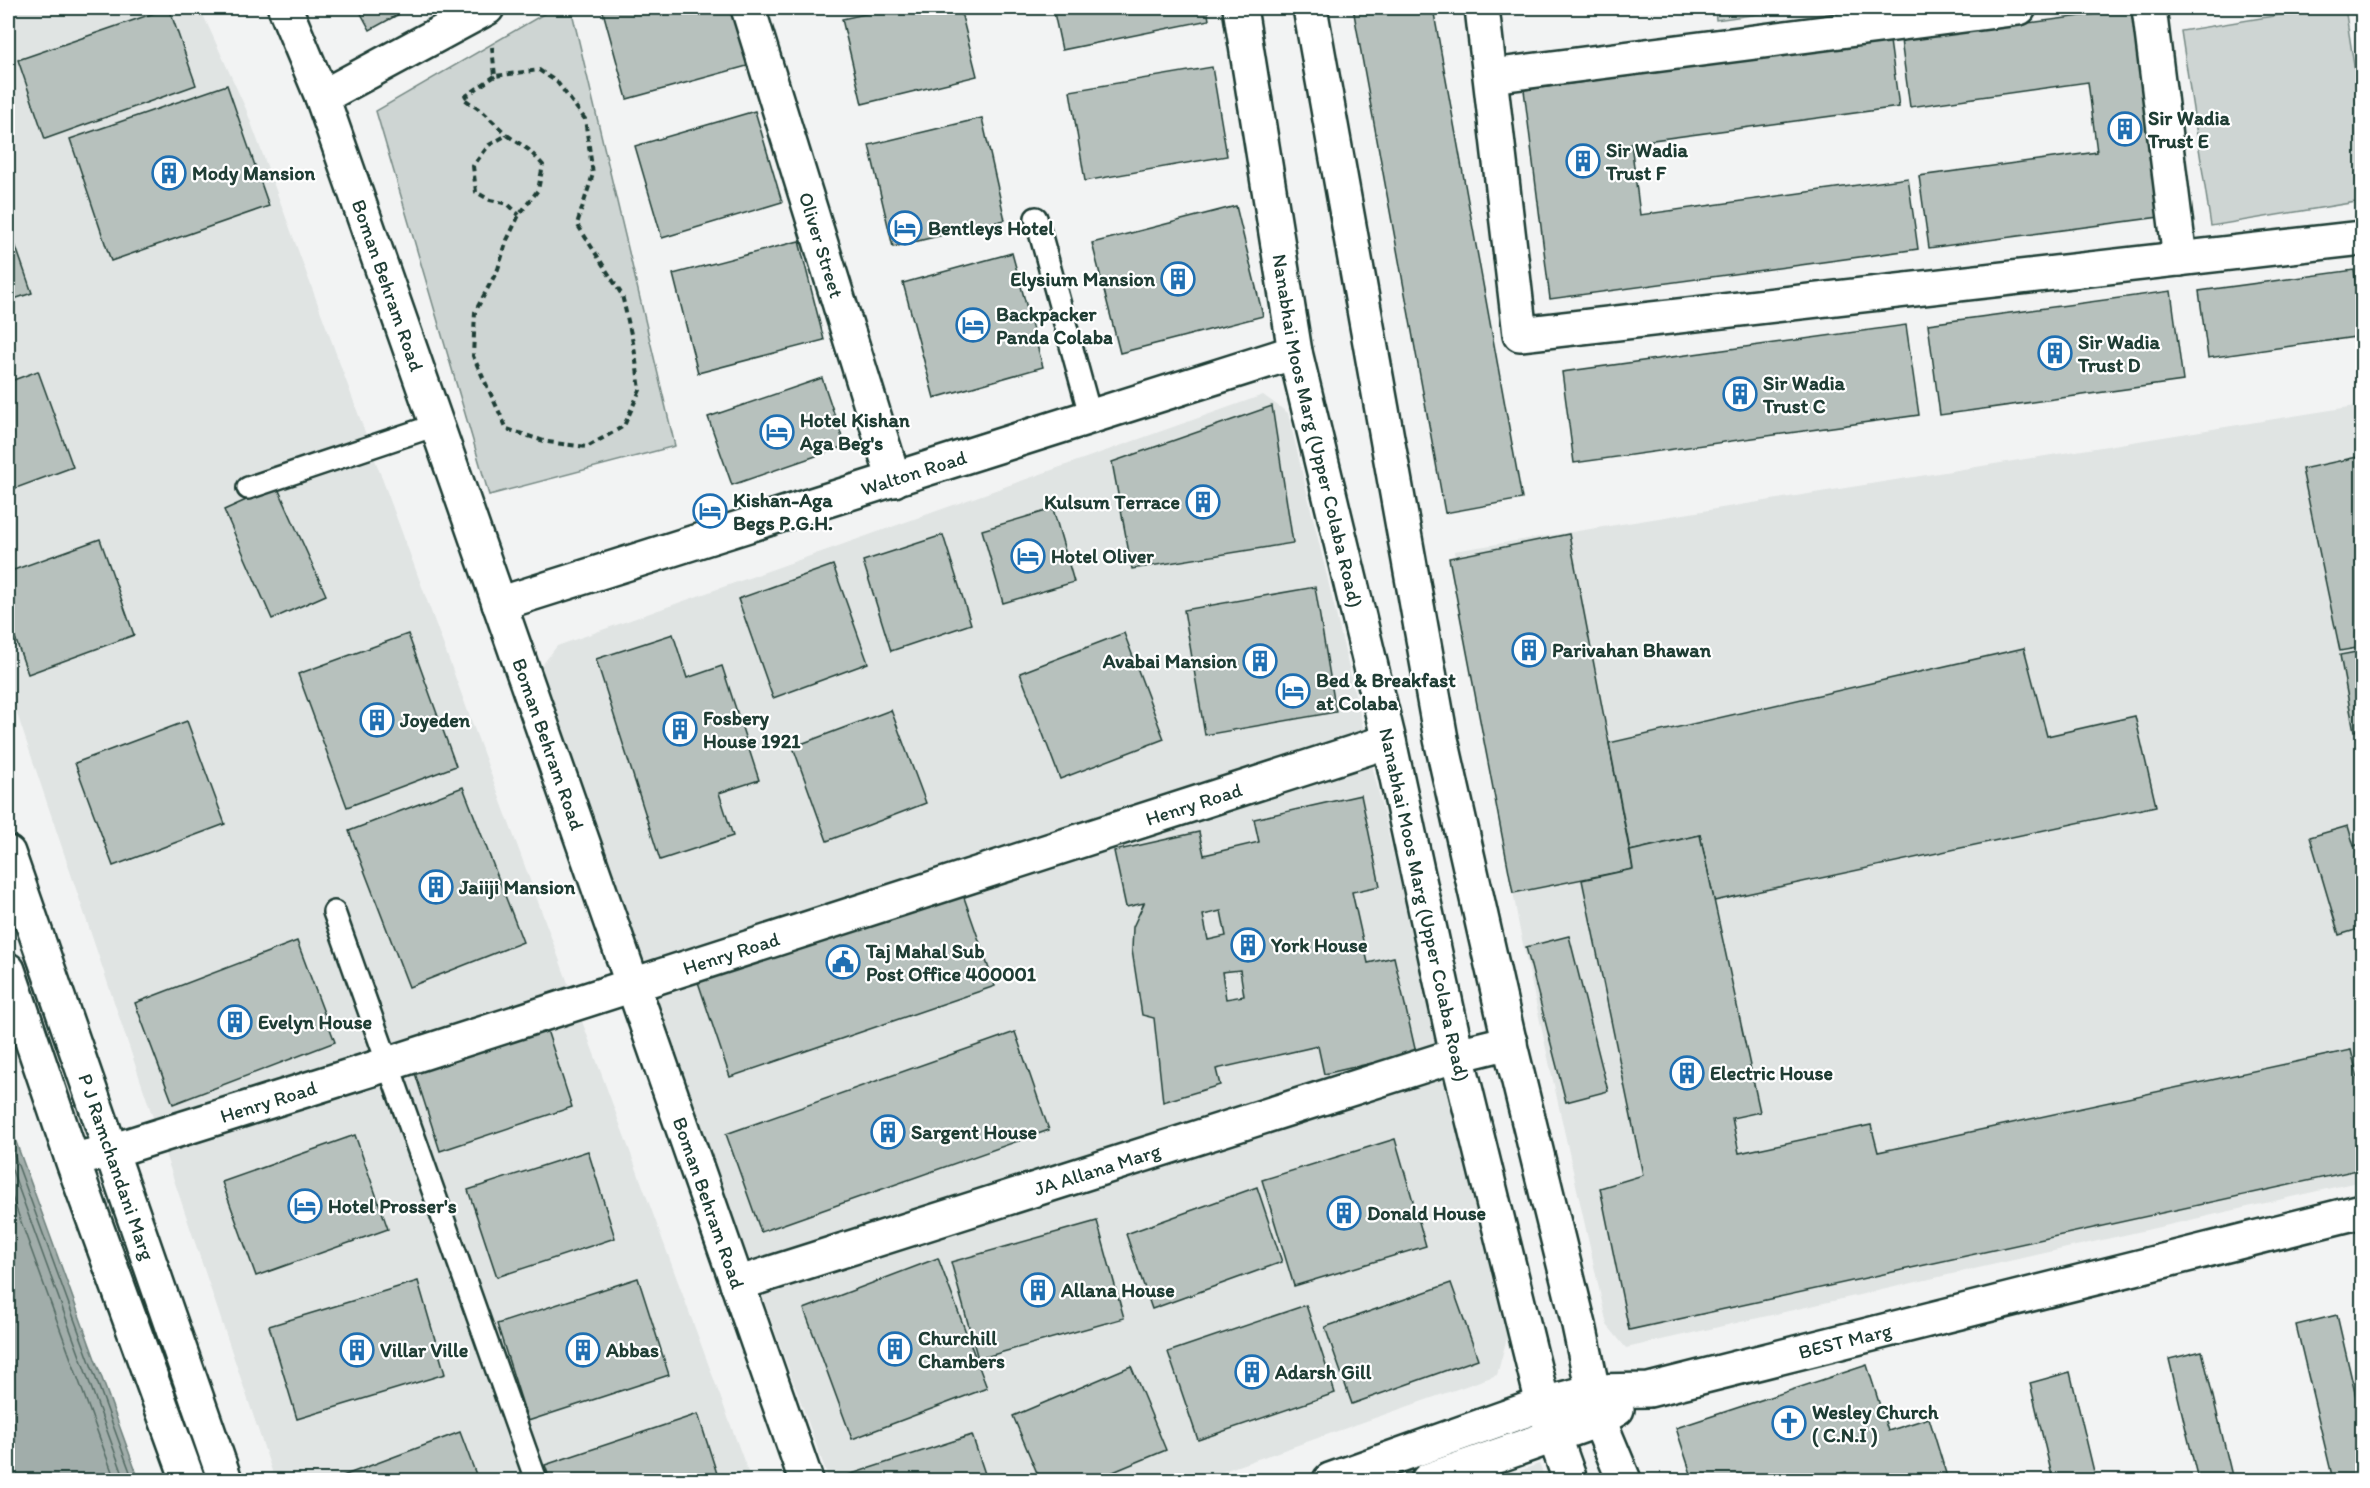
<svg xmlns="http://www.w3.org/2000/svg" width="2370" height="1488" font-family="Itim,sans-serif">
  <rect width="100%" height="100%" fill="#f2f3f3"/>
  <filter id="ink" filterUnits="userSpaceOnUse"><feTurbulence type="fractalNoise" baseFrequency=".0167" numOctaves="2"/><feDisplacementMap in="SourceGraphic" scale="12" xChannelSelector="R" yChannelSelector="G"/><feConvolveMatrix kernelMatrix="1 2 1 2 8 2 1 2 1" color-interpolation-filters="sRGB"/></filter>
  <g filter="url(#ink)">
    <g fill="#e0e4e3">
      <path d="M 8,8 L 200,8 L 246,109 L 751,1480 L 275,1480 L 8,687 Z"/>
      <path d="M 1263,395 L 1288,413 L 1508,1334 L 1497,1375 L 1198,1480 L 829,1480 L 536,673 L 557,646 Z"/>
      <path d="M 2362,405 L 2362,1181 L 1626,1348 L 1607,1325 L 1519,926 L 1454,551 Z"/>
      <path d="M 1539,1464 L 1546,1480 L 1494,1480 Z"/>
    </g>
    <g fill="#ced5d3" stroke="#768984" stroke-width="1.5">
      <path d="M 554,8 L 571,8 L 675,446 L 489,495 L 376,111 Z"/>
      <path d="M 1715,8 L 1802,8 L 1716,20 Z"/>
      <path d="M 2323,8 L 2345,8 L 2362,117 L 2362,201 L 2211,226 L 2181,31 Z"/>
    </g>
    <path fill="#a1adaa" stroke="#6d807b" stroke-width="1.5" d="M 8,1120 L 139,1480 L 8,1480 Z"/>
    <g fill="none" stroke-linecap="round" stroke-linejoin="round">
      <g stroke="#536a63" stroke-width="1.5">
        <path d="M 8,1138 L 133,1480"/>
        <path d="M 8,1159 L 125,1480"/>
        <path d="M 8,1186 L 115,1480"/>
      </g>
    </g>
    <g fill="#b7c1bd" stroke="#1f3d34" stroke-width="1.5" fill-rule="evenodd">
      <path d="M 169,8 L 196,85 L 45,139 L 18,60 Z"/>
      <path d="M 358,8 L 410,8 L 370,30 Z"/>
      <path d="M 602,8 L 732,8 L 747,66 L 627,99 Z"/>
      <path d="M 892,8 L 960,8 L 977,76 L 862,104 L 842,19 Z"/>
      <path d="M 1053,8 L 1207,8 L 1209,20 L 1062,50 Z"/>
      <path d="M 1353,8 L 1433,8 L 1522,499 L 1445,513 Z"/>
      <path d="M 2141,8 L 2167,216 L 1929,248 L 1919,176 L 2097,152 L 2088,82 L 1910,107 L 1901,40 Z"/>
      <path d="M 1890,41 L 1899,107 L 1631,143 L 1640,215 L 1908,178 L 1918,249 L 1550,299 L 1524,90 Z"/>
      <path d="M 1212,67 L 1227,156 L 1085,181 L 1070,91 Z"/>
      <path d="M 227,85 L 269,206 L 111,261 L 70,139 Z"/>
      <path d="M 755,111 L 782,202 L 662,238 L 635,146 Z"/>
      <path d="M 982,118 L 1005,220 L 893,247 L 869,145 Z"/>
      <path d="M 1236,206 L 1263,316 L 1120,353 L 1092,243 Z"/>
      <path d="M 8,224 L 32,293 L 8,301 Z"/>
      <path d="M 799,241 L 824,340 L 698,373 L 673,274 Z"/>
      <path d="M 1012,253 L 1043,367 L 934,398 L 903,283 Z"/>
      <path d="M 2354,270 L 2362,336 L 2208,358 L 2199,291 Z"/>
      <path d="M 2171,291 L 2183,381 L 1940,415 L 1928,324 Z"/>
      <path d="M 1906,325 L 1919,415 L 1574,463 L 1562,372 Z"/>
      <path d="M 38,371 L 73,467 L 8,491 L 8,382 Z"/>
      <path d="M 822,378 L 845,446 L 732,485 L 708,417 Z"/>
      <path d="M 1272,406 L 1293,543 L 1132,569 L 1112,462 Z"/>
      <path d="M 2362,456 L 2362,647 L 2340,651 L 2302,469 Z"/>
      <path d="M 277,486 L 326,595 L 272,619 L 224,510 Z"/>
      <path d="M 1053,509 L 1074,582 L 1003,603 L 982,530 Z"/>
      <path d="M 1569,534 L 1633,869 L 1513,893 L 1449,558 Z"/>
      <path d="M 943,535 L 971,624 L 891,651 L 863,561 Z"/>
      <path d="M 100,539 L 134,635 L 28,674 L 8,618 L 8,572 Z"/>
      <path d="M 833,565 L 868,663 L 773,698 L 738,599 Z"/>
      <path d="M 1315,587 L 1336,712 L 1205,735 L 1184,610 Z"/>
      <path d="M 1124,633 L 1164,739 L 1060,779 L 1020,673 Z"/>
      <path d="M 408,634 L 456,766 L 347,807 L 298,674 Z"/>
      <path d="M 673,634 L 687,678 L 722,666 L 759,780 L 719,793 L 733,836 L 660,860 L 596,659 Z"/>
      <path d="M 2024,648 L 2047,736 L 2135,716 L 2156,806 L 1714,901 L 1700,835 L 1630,851 L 1609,743 Z"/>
      <path d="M 2362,651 L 2362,729 L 2354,731 L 2340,655 Z"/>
      <path d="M 891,710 L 926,803 L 827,841 L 793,747 Z"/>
      <path d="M 187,721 L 225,824 L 113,866 L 75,763 Z"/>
      <path d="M 463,787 L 523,942 L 409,987 L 349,831 Z"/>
      <path d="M 1361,795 L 1380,886 L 1352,892 L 1368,963 L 1394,957 L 1416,1053 L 1324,1074 L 1318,1046 L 1216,1069 L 1220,1085 L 1163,1102 L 1154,1018 L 1142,1015 L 1132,950 L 1133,927 L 1144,903 L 1126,907 L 1114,851 L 1199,832 L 1204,855 L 1259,842 L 1254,819 ZM 1221,911 L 1226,936 L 1208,940 L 1203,915 ZM 1240,970 L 1244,996 L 1226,999 L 1222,972 Z"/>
      <path d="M 2348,826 L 2354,846 L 2362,843 L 2362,928 L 2339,935 L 2310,837 Z"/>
      <path d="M 1700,835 L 1760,1112 L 1732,1118 L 1739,1153 L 1871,1125 L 1878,1152 L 2351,1050 L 2362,1095 L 2362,1169 L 1629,1330 L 1600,1188 L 1643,1175 L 1582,880 L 1633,869 L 1630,851 Z"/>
      <path d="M 961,889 L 995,986 L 730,1077 L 697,979 Z"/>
      <path d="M 1569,936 L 1608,1091 L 1566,1102 L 1526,947 Z"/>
      <path d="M 297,941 L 335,1042 L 173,1104 L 135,1003 Z"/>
      <path d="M 546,1027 L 572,1107 L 440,1151 L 414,1070 Z"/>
      <path d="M 1015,1032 L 1049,1130 L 761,1232 L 726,1134 Z"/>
      <path d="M 355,1135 L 388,1229 L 256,1276 L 222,1182 Z"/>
      <path d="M 1395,1139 L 1426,1246 L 1294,1286 L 1262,1180 Z"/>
      <path d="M 588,1151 L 615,1238 L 497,1277 L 468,1190 Z"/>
      <path d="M 1257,1187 L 1282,1262 L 1152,1309 L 1126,1234 Z"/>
      <path d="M 1097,1221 L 1124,1318 L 978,1359 L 951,1262 Z"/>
      <path d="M 938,1258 L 987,1388 L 852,1439 L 804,1309 Z"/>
      <path d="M 638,1278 L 669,1375 L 528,1421 L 497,1324 Z"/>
      <path d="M 418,1281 L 445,1374 L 297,1419 L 269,1326 Z"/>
      <path d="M 1451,1283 L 1478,1359 L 1352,1404 L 1325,1327 Z"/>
      <path d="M 1306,1305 L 1335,1393 L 1198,1440 L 1168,1352 Z"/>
      <path d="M 2337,1315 L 2362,1423 L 2362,1480 L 2333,1480 L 2296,1325 Z"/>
      <path d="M 2202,1351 L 2233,1480 L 2198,1480 L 2169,1359 Z"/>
      <path d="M 1867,1365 L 1888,1431 L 1929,1418 L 1948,1480 L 1849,1480 L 1846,1472 L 1818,1480 L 1693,1480 L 1676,1428 Z"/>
      <path d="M 1131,1366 L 1166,1450 L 1094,1480 L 1040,1480 L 1013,1416 Z"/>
      <path d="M 2070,1372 L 2096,1480 L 2053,1480 L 2030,1383 Z"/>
      <path d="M 698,1414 L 719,1480 L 550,1480 L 545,1465 Z"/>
      <path d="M 460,1432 L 478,1480 L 332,1480 Z"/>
      <path d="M 972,1435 L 987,1480 L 839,1480 L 839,1478 Z"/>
    </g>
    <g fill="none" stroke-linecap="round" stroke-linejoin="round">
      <defs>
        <g id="lane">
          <path d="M 1036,218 L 1091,418"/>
          <path d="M 248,488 L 436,425"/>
          <path d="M 334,912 L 536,1480"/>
        </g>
        <g id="street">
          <path id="s1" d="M 285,8 L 322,97 L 806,1480"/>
          <path id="s2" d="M 748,8 L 894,480"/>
          <path d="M 1482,8 L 1520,334 L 2362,238"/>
          <path d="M 2149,8 L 2180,259"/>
          <path d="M 1491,76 L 2019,8"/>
          <path d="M 322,97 L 487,8"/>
          <path id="s3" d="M 499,604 L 1295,352"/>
          <path id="s4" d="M 73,1160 L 111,1151 L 388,1064 L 1389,741"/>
          <path id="s5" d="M 737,1284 L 1457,1055 L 1510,1042"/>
        </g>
        <g id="secondary">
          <path id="s6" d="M 1240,8 L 1295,352 L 1389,741 L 1457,1055 L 1543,1404 L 1570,1480"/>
          <path d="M 1310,8 L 1441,739 L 1511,1049 L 1579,1325 L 1599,1420 L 1624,1480"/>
          <path id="s7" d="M 8,853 L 225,1480"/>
          <path d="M 8,970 L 74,1165 L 188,1480"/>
          <path id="s8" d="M 1330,1480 L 1543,1404 L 1593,1391 L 1649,1390 L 2362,1211"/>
          <path d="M 1428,1480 L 1599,1420 L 1617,1409"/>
        </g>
      </defs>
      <use href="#lane" stroke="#1f3d34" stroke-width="26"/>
      <use href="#street" stroke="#1f3d34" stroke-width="38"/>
      <use href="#secondary" stroke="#1f3d34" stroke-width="38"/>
      <g stroke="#1f3d34" stroke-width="4" stroke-dasharray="6 4.5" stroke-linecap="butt">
        <path d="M 492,47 L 495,76 L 539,70 L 557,82 L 585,119 L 593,174 L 577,224 L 622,295 L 634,347 L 640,390 L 624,426 L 587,447 L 547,442 L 507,429 L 473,356 L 475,312 L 498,269 L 507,240 L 519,215 L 538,190 L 543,165 L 529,150 L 507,135 L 489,145 L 473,166 L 476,192 L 490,200 L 508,204 L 519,215"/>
        <path d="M 495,76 L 463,98 L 484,113 L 507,135"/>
      </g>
      <use href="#lane" stroke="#fff" stroke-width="21"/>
      <use href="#street" stroke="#fff" stroke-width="33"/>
      <use href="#secondary" stroke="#fff" stroke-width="33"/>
    </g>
  </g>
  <defs>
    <symbol id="building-ring" viewBox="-11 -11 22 22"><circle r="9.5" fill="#fff" stroke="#1f6fb2" stroke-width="1.5"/><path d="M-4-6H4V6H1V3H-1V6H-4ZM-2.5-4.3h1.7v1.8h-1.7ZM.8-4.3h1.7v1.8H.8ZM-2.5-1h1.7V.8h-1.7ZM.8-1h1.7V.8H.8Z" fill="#1f6fb2"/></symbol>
    <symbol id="hotel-ring" viewBox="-11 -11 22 22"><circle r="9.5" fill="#fff" stroke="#1f6fb2" stroke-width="1.5"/><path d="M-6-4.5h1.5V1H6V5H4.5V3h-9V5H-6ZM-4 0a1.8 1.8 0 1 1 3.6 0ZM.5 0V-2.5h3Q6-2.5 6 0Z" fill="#1f6fb2"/></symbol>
    <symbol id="civic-ring" viewBox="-11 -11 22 22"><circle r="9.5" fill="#fff" stroke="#1f6fb2" stroke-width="1.5"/><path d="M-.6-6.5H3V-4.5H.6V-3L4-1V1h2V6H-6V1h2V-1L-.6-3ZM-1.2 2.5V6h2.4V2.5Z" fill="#1f6fb2"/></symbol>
    <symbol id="church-ring" viewBox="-11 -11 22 22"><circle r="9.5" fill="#fff" stroke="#1f6fb2" stroke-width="1.5"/><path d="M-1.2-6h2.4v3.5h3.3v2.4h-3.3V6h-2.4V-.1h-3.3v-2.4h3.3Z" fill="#1f6fb2"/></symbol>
  </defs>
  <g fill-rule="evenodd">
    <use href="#building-ring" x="2106" y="110" width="38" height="38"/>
    <use href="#building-ring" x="1564" y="142" width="38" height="38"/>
    <use href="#building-ring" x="150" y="154" width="38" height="38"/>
    <use href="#hotel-ring" x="886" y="209" width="38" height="38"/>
    <use href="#building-ring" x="1159" y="260" width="38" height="38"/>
    <use href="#hotel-ring" x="954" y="306" width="38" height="38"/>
    <use href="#building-ring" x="2036" y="334" width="38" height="38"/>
    <use href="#building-ring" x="1721" y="375" width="38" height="38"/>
    <use href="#hotel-ring" x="758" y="413" width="38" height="38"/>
    <use href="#building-ring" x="1184" y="483" width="38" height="38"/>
    <use href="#hotel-ring" x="691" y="492" width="38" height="38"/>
    <use href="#hotel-ring" x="1009" y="537" width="38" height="38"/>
    <use href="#building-ring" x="1510" y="631" width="38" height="38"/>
    <use href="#building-ring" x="1241" y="642" width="38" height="38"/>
    <use href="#hotel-ring" x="1274" y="672" width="38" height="38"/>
    <use href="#building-ring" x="358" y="701" width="38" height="38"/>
    <use href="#building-ring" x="661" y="710" width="38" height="38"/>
    <use href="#building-ring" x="417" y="868" width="38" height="38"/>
    <use href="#building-ring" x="1229" y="926" width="38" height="38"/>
    <use href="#civic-ring" x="824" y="943" width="38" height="38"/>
    <use href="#building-ring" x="216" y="1003" width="38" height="38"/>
    <use href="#building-ring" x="1668" y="1054" width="38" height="38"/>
    <use href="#building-ring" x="869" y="1113" width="38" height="38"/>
    <use href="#hotel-ring" x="286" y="1187" width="38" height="38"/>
    <use href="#building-ring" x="1325" y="1194" width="38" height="38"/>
    <use href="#building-ring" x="1019" y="1271" width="38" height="38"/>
    <use href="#building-ring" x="876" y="1330" width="38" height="38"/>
    <use href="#building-ring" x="338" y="1331" width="38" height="38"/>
    <use href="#building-ring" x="564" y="1331" width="38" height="38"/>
    <use href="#building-ring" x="1233" y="1353" width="38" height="38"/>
    <use href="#church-ring" x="1770" y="1404" width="38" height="38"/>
  </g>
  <g text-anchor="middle" stroke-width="4.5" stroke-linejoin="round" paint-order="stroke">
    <g font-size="20" font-weight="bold" fill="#1f3d34" stroke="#fff" text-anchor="start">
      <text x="2148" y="125">Sir Wadia<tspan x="2148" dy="23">Trust E</tspan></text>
      <text x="1606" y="157">Sir Wadia<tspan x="1606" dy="23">Trust F</tspan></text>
      <text x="192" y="180">Mody Mansion</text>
      <text x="928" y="235">Bentleys Hotel</text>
      <text x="1155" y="286" text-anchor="end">Elysium Mansion</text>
      <text x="996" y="321">Backpacker<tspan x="996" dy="23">Panda Colaba</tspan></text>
      <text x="2078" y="349">Sir Wadia<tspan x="2078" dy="23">Trust D</tspan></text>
      <text x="1763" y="390">Sir Wadia<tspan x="1763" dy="23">Trust C</tspan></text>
      <text x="800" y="427">Hotel Kishan<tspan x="800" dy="23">Aga Beg's</tspan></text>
      <text x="733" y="507">Kishan-Aga<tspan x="733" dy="23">Begs P.G.H.</tspan></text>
      <text x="1180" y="509" text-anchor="end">Kulsum Terrace</text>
      <text x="1051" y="563">Hotel Oliver</text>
      <text x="1552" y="657">Parivahan Bhawan</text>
      <text x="1237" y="668" text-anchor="end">Avabai Mansion</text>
      <text x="1316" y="687">Bed &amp; Breakfast<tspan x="1316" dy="23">at Colaba</tspan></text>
      <text x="703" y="725">Fosbery<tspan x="703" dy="23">House 1921</tspan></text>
      <text x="400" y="727">Joyeden</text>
      <text x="459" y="894">Jaiiji Mansion</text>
      <text x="1271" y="952">York House</text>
      <text x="866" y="958">Taj Mahal Sub<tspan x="866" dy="23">Post Office 400001</tspan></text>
      <text x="258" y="1029">Evelyn House</text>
      <text x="1710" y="1080">Electric House</text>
      <text x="911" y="1139">Sargent House</text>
      <text x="328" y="1213">Hotel Prosser's</text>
      <text x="1367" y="1220">Donald House</text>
      <text x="1061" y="1297">Allana House</text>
      <text x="918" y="1345">Churchill<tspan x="918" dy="23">Chambers</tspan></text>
      <text x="380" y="1357">Villar Ville</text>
      <text x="606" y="1357">Abbas</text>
      <text x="1275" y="1379">Adarsh Gill</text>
      <text x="1812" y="1419">Wesley Church<tspan x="1812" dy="23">( C.N.I )</tspan></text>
    </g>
    <g font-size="20" fill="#1f3d34" stroke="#fff">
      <text dy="7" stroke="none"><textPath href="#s2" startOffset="248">Oliver Street</textPath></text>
      <text dy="7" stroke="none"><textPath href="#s1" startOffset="296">Boman Behram Road</textPath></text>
      <text dy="7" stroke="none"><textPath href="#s6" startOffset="430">Nanabhai Moos Marg (Upper Colaba Road)</textPath></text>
      <text dy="7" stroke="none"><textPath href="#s3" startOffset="435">Walton Road</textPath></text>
      <text dy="7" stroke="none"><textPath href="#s1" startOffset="782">Boman Behram Road</textPath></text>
      <text dy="7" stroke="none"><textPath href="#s4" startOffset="1176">Henry Road</textPath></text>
      <text dy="7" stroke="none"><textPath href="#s6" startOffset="916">Nanabhai Moos Marg (Upper Colaba Road)</textPath></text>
      <text dy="7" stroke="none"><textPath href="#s4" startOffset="690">Henry Road</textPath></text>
      <text dy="7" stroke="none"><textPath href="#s4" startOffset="204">Henry Road</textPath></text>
      <text dy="7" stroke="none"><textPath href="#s7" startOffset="332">P J Ramchandani Marg</textPath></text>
      <text dy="7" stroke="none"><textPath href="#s5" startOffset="378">JA Allana Marg</textPath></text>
      <text dy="7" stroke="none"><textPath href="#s1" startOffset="1268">Boman Behram Road</textPath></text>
      <text dy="7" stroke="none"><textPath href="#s8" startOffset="536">BEST Marg</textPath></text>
    </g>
  </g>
  <rect width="2370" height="1488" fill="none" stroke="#fff" stroke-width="30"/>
  <rect x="15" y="15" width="2340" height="1458" fill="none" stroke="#1f3d34" stroke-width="2" filter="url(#ink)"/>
</svg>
